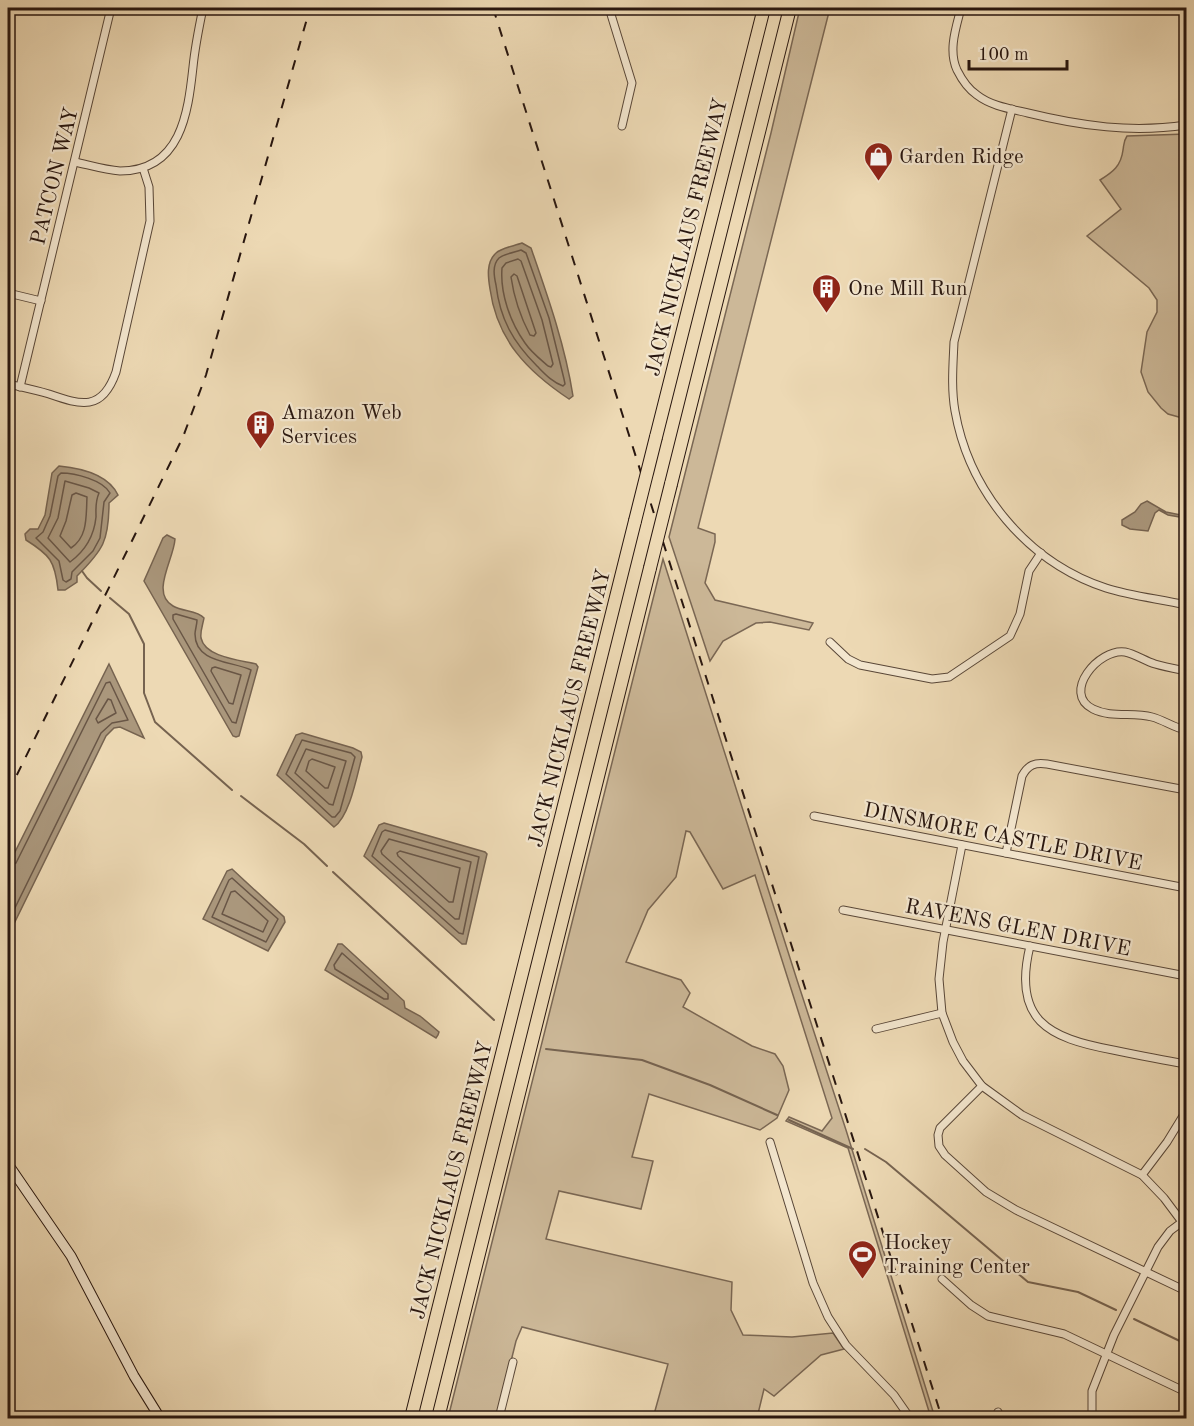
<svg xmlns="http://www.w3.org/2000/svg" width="1194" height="1426" font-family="'Old Standard TT',serif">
  <rect width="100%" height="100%" fill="#edd9b4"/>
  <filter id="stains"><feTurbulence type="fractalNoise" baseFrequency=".00333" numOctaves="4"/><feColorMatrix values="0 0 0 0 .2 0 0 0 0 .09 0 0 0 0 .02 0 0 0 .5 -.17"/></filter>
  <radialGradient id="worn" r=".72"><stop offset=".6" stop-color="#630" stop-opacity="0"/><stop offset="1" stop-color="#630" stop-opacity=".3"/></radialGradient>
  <g fill="#ccb898" stroke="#7a6754" stroke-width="1.5">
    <path d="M 800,8 L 830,8 L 698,528 L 715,534 L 715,542 L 705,583 L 715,600 L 813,623 L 809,630 L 770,622 L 756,623 L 723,641 L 710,661 L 669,537 L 771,133 Z"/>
    <path d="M 1186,134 L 1186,419 L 1168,414 L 1161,408 L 1148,392 L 1141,372 L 1147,332 L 1157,312 L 1157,300 L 1149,288 L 1087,236 L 1121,209 L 1100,180 C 1113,172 1121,166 1123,150 C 1124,145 1123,142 1127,136 Z"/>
    <path d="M 663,559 L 797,980 L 846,1130 L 935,1418 L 931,1418 L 848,1148 L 786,1121 L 789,1117 L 822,1131 L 832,1118 L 755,875 L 723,889 L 690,832 L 686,831 L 676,877 L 648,910 L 626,962 L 681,980 L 690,993 L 683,1007 L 752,1046 L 775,1054 L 783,1066 L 789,1090 L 777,1118 L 760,1130 L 649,1094 L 632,1157 L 653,1161 L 641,1209 L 559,1191 L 546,1239 L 732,1282 L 731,1310 L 743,1335 L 792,1337 L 833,1333 L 844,1349 L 821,1355 L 774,1396 L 764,1389 L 757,1418 L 653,1418 L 668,1364 L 522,1327 L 516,1341 L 497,1418 L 448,1418 Z"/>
  </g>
  <g fill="#aa977c" stroke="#766350" stroke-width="1.5">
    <path d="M 522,243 L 531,248 C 548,297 565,345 573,396 L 569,399 C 527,371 497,340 490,289 C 488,277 486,262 496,253 C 501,248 514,246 522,243 Z"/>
    <path d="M 59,466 C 80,468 108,474 118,495 L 109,503 C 109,541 103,550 77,576 L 77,582 L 65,590 L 58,590 C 55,561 50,555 26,540 L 25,534 L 30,529 L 38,529 L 45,515 L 52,473 Z"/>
    <path d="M 1147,501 L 1166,512 L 1186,516 L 1186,518 L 1168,515 L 1159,510 L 1155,513 L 1148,531 L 1130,529 L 1122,525 L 1122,520 L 1135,512 L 1141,504 Z"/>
    <path d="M 167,535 L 175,539 C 174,559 150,593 173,606 C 183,612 197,610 204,618 C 203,624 200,631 201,638 C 205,657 239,660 256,664 L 258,667 L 239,736 L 236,737 L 233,736 L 144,581 L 163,538 Z"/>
    <path d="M 109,664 L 144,738 L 120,727 L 114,728 L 106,736 L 8,936 L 8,866 Z"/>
    <path d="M 302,733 L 353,748 L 361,752 L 362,757 C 357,775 350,816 334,827 L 277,775 L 296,735 Z"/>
    <path d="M 384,823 L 485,852 L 487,854 L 466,944 L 462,944 L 364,856 L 379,825 Z"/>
    <path d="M 232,869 L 284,917 L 285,922 L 268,951 L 203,919 L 227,871 Z"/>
    <path d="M 338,944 L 342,944 L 404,1001 L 405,1008 L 420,1016 L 439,1032 L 438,1035 L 436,1038 L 325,970 Z"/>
  </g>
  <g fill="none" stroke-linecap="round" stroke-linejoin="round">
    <g stroke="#695646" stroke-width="1.5">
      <path d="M 521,250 L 526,253 L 549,318 L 564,379 L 565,384 L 563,386 C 552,382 545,374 537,366 C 513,342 500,319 496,285 C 494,276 492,265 499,258 C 504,254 515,252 521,250 Z"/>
      <path d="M 518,259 L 521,261 L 542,320 L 553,364 L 551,367 L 548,366 C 540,359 531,352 525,343 C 510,322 500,293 502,268 L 506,263 Z"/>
      <path d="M 514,274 L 517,276 L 536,333 L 534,336 L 530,335 C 520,316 514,298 511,277 Z"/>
      <path d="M 61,473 C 75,473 103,480 110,493 L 104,502 L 100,538 L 93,551 L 72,572 L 71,579 L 66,582 L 63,580 L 59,561 L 36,538 L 43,532 L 50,516 L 58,476 Z"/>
      <path d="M 65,481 L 89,488 L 99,493 C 95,502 96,508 96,517 C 94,537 85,551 70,562 L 48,538 L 58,518 Z"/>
      <path d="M 76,493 L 87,497 C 86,516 88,537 71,548 L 60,536 L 66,521 L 72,495 Z"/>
      <path d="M 176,614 L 197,620 C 197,625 195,630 195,634 C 195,663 232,661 251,670 L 236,723 L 232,722 L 173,619 L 173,615 Z"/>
      <path d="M 215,667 L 241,675 L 233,704 L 229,703 L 211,671 L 212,668 Z"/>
      <path d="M 108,699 L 111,700 L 116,713 L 98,723 L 96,719 Z"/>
      <path d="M 302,740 L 351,753 L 355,757 L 340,811 L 335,817 L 332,817 L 286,774 Z"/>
      <path d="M 306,749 L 346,761 L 333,805 L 329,804 L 295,773 Z"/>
      <path d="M 312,759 L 335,767 L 328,788 L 325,788 L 306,771 L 309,761 Z"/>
      <path d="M 385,830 L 479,857 L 463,934 L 459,933 L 372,856 L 382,832 Z"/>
      <path d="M 389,839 L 471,862 L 459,919 L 455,919 L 382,854 L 381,851 Z"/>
      <path d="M 400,851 L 460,868 L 453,902 L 449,902 L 398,856 L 397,853 Z"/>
      <path d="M 8,867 L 16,863 L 106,683 L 110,682 L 128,720 L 112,723 L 101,733 L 8,922"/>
      <path d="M 232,878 L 278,919 L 266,942 L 212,917 L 229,880 Z"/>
      <path d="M 235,891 L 268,921 L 263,932 L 222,914 L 231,892 Z"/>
      <path d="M 342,953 L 388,994 L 388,999 L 384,999 L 335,969 L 334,965 Z"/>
    </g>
    <g stroke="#766350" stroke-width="2">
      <path d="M 82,571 L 87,578 L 101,591"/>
      <path d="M 110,598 L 129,614 L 144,644 L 144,693 L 155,722 L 232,790"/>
      <path d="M 241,796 L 304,844 L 327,866"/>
      <path d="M 333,872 L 494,1020"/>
      <path d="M 546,1049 L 642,1060 L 710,1085 L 777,1115"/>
      <path d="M 789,1120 L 853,1149"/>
      <path d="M 865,1149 L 886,1162 L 1028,1282 L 1078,1292 L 1116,1310"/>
      <path d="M 1134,1319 L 1186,1344"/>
    </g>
    <defs>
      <g id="minor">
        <path d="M 609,8 L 632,83 L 622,126"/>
        <path d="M 961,8 C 956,28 948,50 957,70 C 962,80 968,89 977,95 C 991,106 1011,109 1028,113 C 1081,126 1132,133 1186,125"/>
        <path d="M 1012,109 L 954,342 C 953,365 951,388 955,411 C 969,491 1027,562 1106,588 C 1131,596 1160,599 1186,605"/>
        <path d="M 75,162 C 89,165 105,170 120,171 C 181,171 188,113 193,67 C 195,47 199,27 203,8"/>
        <path d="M 8,293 L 41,301"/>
        <path d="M 8,384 C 21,387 35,390 49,394 C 81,405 102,412 116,372 L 150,221 L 149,187 L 143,168"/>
        <path d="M 20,387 L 111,8"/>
        <path d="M 8,607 L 8,627"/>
        <path d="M 830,642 L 848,659 L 860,665 L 932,679 L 949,677 L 1010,636 L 1020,614 L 1029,571 L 1041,553"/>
        <path d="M 1186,671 C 1176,669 1165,667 1155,664 C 1145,661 1135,654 1125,652 C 1099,648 1061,693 1093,709 C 1111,718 1133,712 1152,717 C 1164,720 1174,728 1186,730"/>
        <path d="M 814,816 L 1186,888"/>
        <path d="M 962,845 L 943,942 L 939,979 L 942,1013 L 953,1042 L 963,1061 L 982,1086 L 1022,1115 L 1142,1175 L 1164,1198 L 1182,1222"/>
        <path d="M 1006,853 L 1022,776 C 1028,765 1035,762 1047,764 L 1186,790"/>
        <path d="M 843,910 L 1186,976"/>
        <path d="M 1030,946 C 1012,1020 1048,1038 1113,1050 C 1137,1055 1162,1060 1186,1064"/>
        <path d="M 876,1029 L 942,1013"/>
        <path d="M 982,1086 L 940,1128 L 938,1135 L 939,1146 L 945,1155 L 986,1192 L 1016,1210 L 1186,1291"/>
        <path d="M 770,1142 L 813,1283 L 828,1317 L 846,1345 L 894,1395 L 910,1418"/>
        <path d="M 1142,1175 L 1167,1142 L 1186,1111"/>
        <path d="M 942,1279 L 971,1305 L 988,1316 L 1064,1334 L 1186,1392"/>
        <path d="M 998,1412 L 1001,1418"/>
        <path d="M 499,1418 L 513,1362"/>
        <path d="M 1092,1418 L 1092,1391 L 1114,1335 L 1158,1247 L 1170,1231 L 1186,1219"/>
      </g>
      <path id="secondary" d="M 8,1164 L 71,1256 L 134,1376 L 160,1418"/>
      <g id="motorway">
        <path d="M 656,437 L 764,8"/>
        <path d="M 671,484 L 790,8"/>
        <path d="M 411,1418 L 635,521"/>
        <path d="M 438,1418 L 650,568"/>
      </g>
    </defs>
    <use href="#minor" stroke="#594738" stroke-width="9"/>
    <use href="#secondary" stroke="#28160f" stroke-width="11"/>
    <use href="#motorway" stroke="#28160f" stroke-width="14"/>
    <use href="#minor" stroke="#f3e6ce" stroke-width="7"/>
    <use href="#secondary" stroke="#f3e6ce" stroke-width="9"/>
    <use href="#motorway" stroke="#edd9b4" stroke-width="12"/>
    <g stroke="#28160f" stroke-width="2" stroke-dasharray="10 10" stroke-linecap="butt">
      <path d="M 493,8 L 942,1418"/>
      <path d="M 8,793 L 183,437 L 206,375 L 310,8"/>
    </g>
    <defs>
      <g id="motorway-bridge">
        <path d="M 635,521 L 656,437"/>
        <path d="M 650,568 L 671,484"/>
      </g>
    </defs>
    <use href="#motorway-bridge" stroke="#28160f" stroke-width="14" stroke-linecap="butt"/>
    <use href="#motorway-bridge" stroke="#edd9b4" stroke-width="12"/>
  </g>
  <defs>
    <symbol id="shop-pin" viewBox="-11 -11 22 30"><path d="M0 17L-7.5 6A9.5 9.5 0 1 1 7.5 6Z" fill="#8f2418" stroke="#f3e6ce"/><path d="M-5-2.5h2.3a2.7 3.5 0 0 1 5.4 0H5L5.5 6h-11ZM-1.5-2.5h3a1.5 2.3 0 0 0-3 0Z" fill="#fff"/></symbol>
    <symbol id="building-pin" viewBox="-11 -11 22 30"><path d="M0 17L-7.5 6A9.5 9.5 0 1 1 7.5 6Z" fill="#8f2418" stroke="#f3e6ce"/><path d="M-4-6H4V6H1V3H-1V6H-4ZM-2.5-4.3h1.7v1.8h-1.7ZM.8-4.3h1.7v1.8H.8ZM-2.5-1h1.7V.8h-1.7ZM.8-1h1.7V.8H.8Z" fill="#fff"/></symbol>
    <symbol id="stadium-pin" viewBox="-11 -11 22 30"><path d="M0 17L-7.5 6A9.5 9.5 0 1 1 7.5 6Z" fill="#8f2418" stroke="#f3e6ce"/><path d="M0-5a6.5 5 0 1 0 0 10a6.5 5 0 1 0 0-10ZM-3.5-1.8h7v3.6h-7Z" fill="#fff"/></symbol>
  </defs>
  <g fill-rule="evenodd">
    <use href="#shop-pin" x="862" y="140" width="33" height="45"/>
    <use href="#building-pin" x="810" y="272" width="33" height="45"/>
    <use href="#building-pin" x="244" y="408" width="33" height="45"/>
    <use href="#stadium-pin" x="846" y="1238" width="33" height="45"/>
  </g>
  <g text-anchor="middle" stroke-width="4.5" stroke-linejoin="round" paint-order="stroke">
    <g font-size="21" fill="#28160f" stroke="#f3e6ce" text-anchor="start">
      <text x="899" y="163">Garden Ridge</text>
      <text x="848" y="295">One Mill Run</text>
      <text x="281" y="419">Amazon Web<tspan x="281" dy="24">Services</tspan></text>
      <text x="884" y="1249">Hockey<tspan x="884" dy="24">Training Center</tspan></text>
    </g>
    <g font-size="21" fill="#28160f" stroke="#f3e6ce">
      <text transform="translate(54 176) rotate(-76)" y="7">PATCON WAY</text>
      <text transform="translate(686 237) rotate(-76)" y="7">JACK NICKLAUS FREEWAY</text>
      <text transform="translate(569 708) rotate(-76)" y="7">JACK NICKLAUS FREEWAY</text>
      <text transform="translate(1003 836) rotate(11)" y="7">DINSMORE CASTLE DRIVE</text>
      <text transform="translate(1018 927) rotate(11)" y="7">RAVENS GLEN DRIVE</text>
      <text transform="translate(451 1180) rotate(-76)" y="7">JACK NICKLAUS FREEWAY</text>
    </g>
  </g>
  <rect width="1194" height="1426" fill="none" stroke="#edd9b4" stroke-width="30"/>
  <rect x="9" y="9" width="1176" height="1408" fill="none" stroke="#28160f" stroke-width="3"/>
  <rect x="15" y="15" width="1164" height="1396" fill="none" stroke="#28160f" stroke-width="1.5"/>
  <path d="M969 60v9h98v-9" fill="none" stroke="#28160f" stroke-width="3"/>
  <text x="978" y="60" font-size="18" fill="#28160f" stroke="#f3e6ce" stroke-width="4.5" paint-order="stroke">100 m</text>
  <rect width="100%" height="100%" filter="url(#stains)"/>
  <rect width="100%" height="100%" fill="url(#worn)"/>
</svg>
